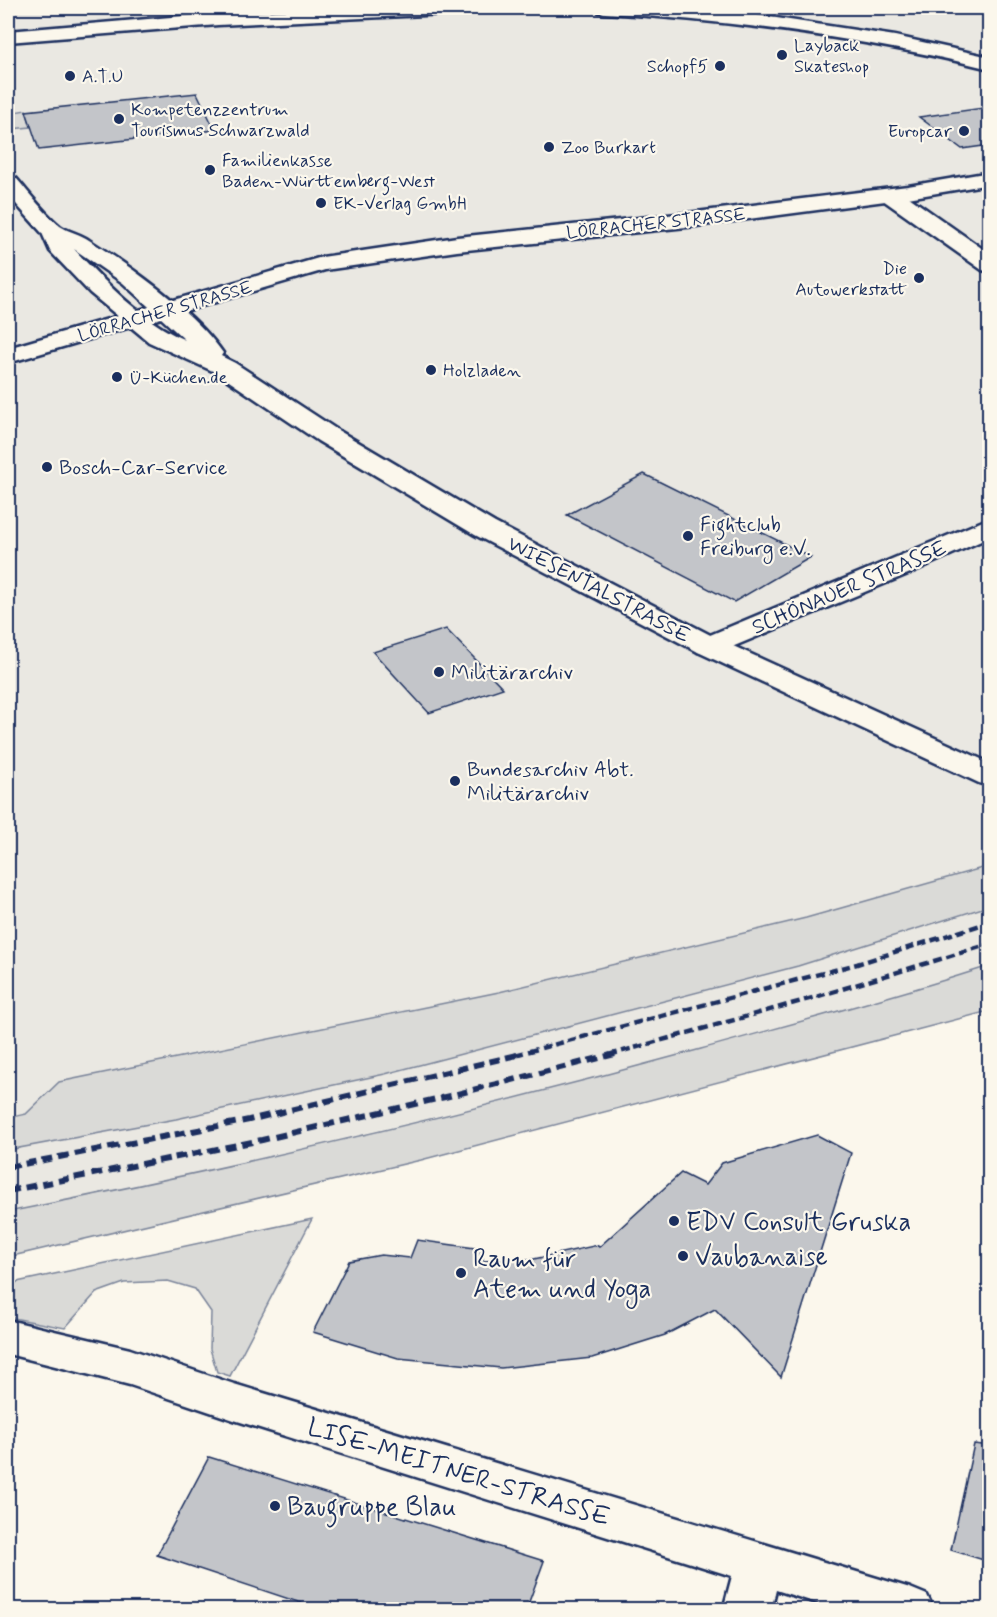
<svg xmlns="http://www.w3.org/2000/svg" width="997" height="1617" font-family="Mynerve,sans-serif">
  <rect width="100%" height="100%" fill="#fbf7ec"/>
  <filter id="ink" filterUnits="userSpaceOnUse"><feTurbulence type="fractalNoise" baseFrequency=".0167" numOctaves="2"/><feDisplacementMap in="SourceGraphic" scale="12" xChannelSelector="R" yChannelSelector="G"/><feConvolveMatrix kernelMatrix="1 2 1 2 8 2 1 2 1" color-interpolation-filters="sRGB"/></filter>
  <g filter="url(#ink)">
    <g fill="#eae8e2">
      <path d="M 8,8 L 989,8 L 989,866 L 806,918 L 499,992 L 60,1082 L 26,1114 L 8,1118 Z"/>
      <path d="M 989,906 L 989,966 L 921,989 L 585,1081 L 165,1181 L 8,1212 L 8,1150 L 176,1119 L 385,1074 L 798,966 Z"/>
    </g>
    <g fill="#dadad7" stroke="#7a849a" stroke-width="1.5">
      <path d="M 26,110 L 31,127 L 11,129 L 8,113 Z"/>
      <path d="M 989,866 L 989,906 L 798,966 L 385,1074 L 176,1119 L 8,1150 L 8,1118 L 26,1114 L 59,1082 L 499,992 L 806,918 Z"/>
      <path d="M 989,966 L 989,1011 L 421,1160 L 8,1257 L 8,1212 C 240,1166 472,1112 701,1049 C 798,1022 895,997 989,966 Z"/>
      <path d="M 312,1219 L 230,1376 L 217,1372 L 210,1349 L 211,1312 L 195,1289 L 168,1281 L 124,1283 L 96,1293 L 65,1328 L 8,1317 L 8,1292 L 17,1282 Z"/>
    </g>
    <g fill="#c3c5c9" stroke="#1b2f5e" stroke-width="1.5">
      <path d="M 197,93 L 215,130 L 39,150 L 26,111 Z"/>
      <path d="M 990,107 L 990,145 L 962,149 L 919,117 Z"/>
      <path d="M 644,474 L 811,557 L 734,602 L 567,515 Z"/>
      <path d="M 446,629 L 503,688 L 429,713 L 373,652 Z"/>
      <path d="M 817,1135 L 851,1153 L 781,1377 L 715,1309 L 665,1335 L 592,1358 L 501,1368 L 398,1358 L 313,1332 L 349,1261 L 381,1255 L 410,1258 L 417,1240 L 482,1249 L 483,1261 L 534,1259 L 598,1245 L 599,1247 L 681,1173 L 705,1185 L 722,1163 Z"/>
      <path d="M 974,1444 L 990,1446 L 990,1562 L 951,1550 Z"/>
      <path d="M 209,1457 L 544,1561 L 526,1610 L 322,1610 L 157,1555 Z"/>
    </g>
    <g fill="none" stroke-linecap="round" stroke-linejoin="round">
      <defs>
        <g id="minor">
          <path d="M 355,8 L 477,8 L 474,12 L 468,13 L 218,25 L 8,42 L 8,31 L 218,13 Z"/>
          <path d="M 596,8 L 681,8 L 750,14 L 895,36 L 990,57 L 990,69 C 863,38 735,21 605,13 L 599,12 Z"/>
          <path d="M 891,189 L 899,190 L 990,254 L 990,272 L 982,270 L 883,200 L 880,195 L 883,190 Z"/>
          <path d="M 990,518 L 990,537 L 908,574 L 720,652 L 709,655 L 698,652 L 694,646 L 698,640 Z"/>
          <path d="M 8,1320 L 130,1349 L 234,1384 L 910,1588 L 927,1595 L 934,1610 L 839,1610 L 776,1590 L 771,1610 L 723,1610 L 732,1576 L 234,1420 L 130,1385 L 8,1354 Z"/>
        </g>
        <path id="tertiary" d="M 990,172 L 990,184 L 908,198 L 696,226 L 457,251 L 325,270 L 8,363 L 8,348 L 322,257 L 457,237 L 696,212 L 908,186 Z"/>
        <path id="secondary" d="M 8,177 L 16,178 C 30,194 44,213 60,226 C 69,232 81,234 89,240 C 131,267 195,312 223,353 L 221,356 L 235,363 L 336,429 L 495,523 L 720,640 L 990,763 L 990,786 L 979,783 L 698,652 L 475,535 L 318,441 L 217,373 L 149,342 L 90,293 L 50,251 L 42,233 L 8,195 ZM 74,249 L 123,283 L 185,340 C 142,321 106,283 74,249 Z"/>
      </defs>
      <use href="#minor" stroke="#1b2f5e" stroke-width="5"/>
      <use href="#tertiary" stroke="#1b2f5e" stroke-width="5"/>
      <use href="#secondary" stroke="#1b2f5e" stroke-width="5"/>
      <use href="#minor" fill="#fbf7ec" fill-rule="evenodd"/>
      <use href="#tertiary" fill="#fbf7ec" fill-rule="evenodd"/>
      <use href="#secondary" fill="#fbf7ec" fill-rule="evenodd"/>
      <g stroke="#1b2f5e" stroke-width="4.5" stroke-dasharray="9 4.5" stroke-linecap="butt">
        <path d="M 515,1055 L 857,964 L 990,922"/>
        <path d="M 609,1055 L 809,999 L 990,944"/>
      </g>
      <g stroke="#1b2f5e" stroke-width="6" stroke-dasharray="11 6" stroke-linecap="butt">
        <path d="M 8,1167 L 249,1120 L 521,1054"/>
        <path d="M 8,1191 L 262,1140 L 445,1097 L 615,1054"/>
      </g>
    </g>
  </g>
  <g fill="#1b2f5e" stroke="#fbf7ec" stroke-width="2">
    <circle cx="782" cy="55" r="6"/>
    <circle cx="720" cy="66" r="6"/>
    <circle cx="70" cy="76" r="6"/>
    <circle cx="119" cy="119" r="6"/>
    <circle cx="964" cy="131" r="6"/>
    <circle cx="549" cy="147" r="6"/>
    <circle cx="210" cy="170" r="6"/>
    <circle cx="321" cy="203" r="6"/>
    <circle cx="919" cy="278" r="6"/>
    <circle cx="431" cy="370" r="6"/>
    <circle cx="117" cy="377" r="6"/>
    <circle cx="47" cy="467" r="6"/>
    <circle cx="688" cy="536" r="6"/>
    <circle cx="439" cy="672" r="6"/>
    <circle cx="455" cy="781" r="6"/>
    <circle cx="674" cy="1221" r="6"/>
    <circle cx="683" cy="1256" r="6"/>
    <circle cx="461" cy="1273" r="6"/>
    <circle cx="275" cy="1506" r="6"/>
  </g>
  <g text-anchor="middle" stroke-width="4.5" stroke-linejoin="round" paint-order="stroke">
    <g font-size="18" fill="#1b2f5e" stroke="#fbf7ec" text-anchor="start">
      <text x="794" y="51">Layback<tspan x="794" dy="21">Skateshop</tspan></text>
      <text x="708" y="72" text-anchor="end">Schopf5</text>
      <text x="82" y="82">A.T.U</text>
      <text x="131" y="115">Kompetenzzentrum<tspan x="131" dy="21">Tourismus Schwarzwald</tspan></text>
      <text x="952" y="137" text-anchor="end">Europcar</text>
      <text x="561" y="153">Zoo Burkart</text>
      <text x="222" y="166">Familienkasse<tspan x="222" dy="21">Baden-Württemberg-West</tspan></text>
      <text x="333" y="209">EK-Verlag GmbH</text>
      <text x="907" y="274" text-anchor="end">Die<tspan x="907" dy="21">Autowerkstatt</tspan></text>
      <text x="443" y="376">Holzladen</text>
      <text x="129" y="383">Ü-Küchen.de</text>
    </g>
    <g font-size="18" fill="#1b2f5e" stroke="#fbf7ec">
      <text transform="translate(656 223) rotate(-6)" y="6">LÖRRACHER STRASSE</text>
      <text transform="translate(165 311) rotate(-16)" y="6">LÖRRACHER STRASSE</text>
    </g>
    <g font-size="21" fill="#1b2f5e" stroke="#fbf7ec" text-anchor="start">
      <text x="59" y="474">Bosch-Car-Service</text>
      <text x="700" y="531">Fightclub<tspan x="700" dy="24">Freiburg e.V.</tspan></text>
      <text x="451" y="679">Militärarchiv</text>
      <text x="467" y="776">Bundesarchiv Abt.<tspan x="467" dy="24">Militärarchiv</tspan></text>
    </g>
    <g font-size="21" fill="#1b2f5e" stroke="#fbf7ec">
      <text transform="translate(849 587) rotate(-23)" y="7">SCHÖNAUER STRASSE</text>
      <text transform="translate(599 589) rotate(28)" y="7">WIESENTALSTRASSE</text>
    </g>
    <g font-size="26" fill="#1b2f5e" stroke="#fbf7ec" text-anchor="start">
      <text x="686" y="1230">EDV Consult Gruska</text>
      <text x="695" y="1265">Vaubanaise</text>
      <text x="473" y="1267">Raum für<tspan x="473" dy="30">Atem und Yoga</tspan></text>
      <text x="287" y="1515">Baugruppe Blau</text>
    </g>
    <g font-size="26" fill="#1b2f5e" stroke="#fbf7ec">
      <text transform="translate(459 1471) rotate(17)" y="9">LISE-MEITNER-STRASSE</text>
    </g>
  </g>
  <rect width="997" height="1617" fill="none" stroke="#fbf7ec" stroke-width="30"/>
  <rect x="15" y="15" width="967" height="1587" fill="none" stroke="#1b2f5e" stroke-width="2" filter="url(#ink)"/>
</svg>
